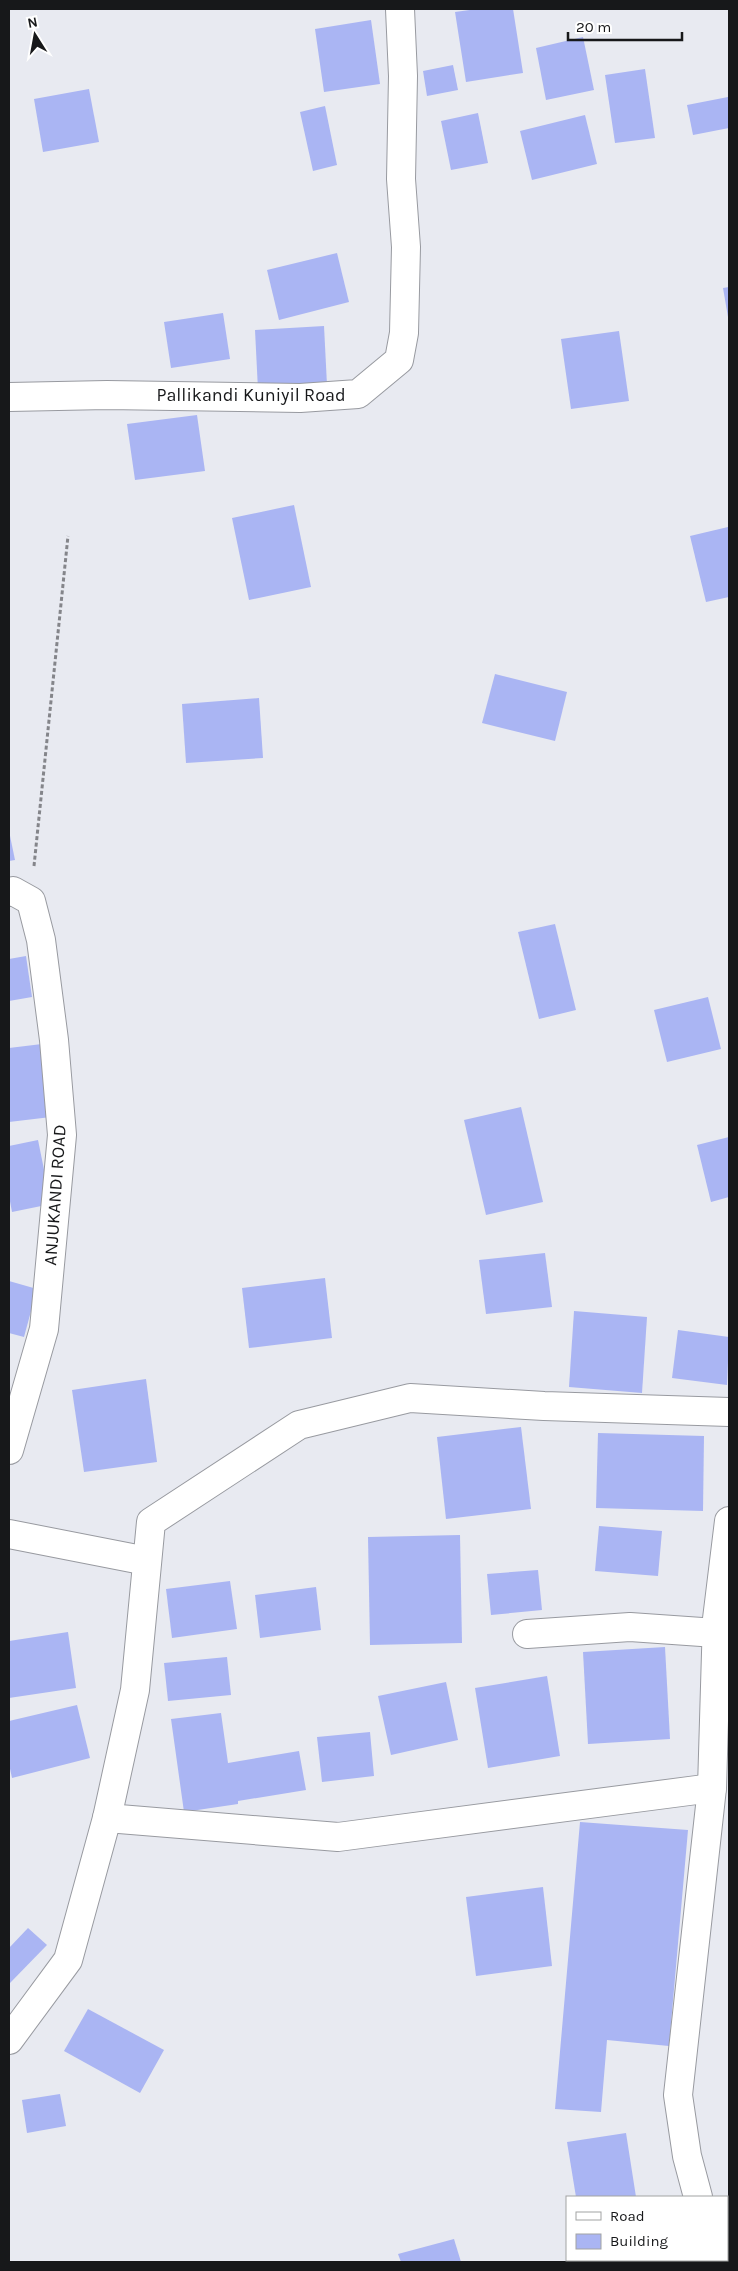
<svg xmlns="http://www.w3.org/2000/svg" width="738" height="2271" font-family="Karla,sans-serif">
  <rect width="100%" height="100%" fill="#e8eaf1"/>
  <g fill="#aab5f3">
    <path d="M 477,9 L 513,9 L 523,73 L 466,82 L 455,12 Z"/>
    <path d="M 371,20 L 380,84 L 324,92 L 315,29 Z"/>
    <path d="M 583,37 L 594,90 L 546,100 L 536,48 Z"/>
    <path d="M 453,65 L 458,90 L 427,96 L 423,71 Z"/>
    <path d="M 645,69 L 655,138 L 615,143 L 605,75 Z"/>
    <path d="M 89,89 L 99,142 L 43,152 L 34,99 Z"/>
    <path d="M 728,97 L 729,128 L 693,135 L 687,105 Z"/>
    <path d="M 325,106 L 337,165 L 313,171 L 300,112 Z"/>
    <path d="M 478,113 L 488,163 L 451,170 L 441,121 Z"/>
    <path d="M 585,115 L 597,164 L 532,180 L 520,131 Z"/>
    <path d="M 337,253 L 349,302 L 279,320 L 267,270 Z"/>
    <path d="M 729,287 L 729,316 L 728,317 L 723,288 Z"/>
    <path d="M 223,313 L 230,359 L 171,368 L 164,322 Z"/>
    <path d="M 324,326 L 327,385 L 258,390 L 255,330 Z"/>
    <path d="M 619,331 L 629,401 L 571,409 L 561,339 Z"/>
    <path d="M 197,415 L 205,471 L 135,480 L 127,424 Z"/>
    <path d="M 294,505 L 311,587 L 249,600 L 232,518 Z"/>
    <path d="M 728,527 L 729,597 L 706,602 L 690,536 Z"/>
    <path d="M 495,674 L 567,692 L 555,741 L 482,723 Z"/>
    <path d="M 259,698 L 263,758 L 186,763 L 182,704 Z"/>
    <path d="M 9,831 L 15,860 L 9,861 Z"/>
    <path d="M 555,924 L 576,1010 L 539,1019 L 518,932 Z"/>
    <path d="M 26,956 L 32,997 L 9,1001 L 9,959 Z"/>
    <path d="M 708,997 L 721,1049 L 667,1062 L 654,1010 Z"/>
    <path d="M 42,1044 L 51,1117 L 9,1122 L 9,1048 Z"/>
    <path d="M 521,1107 L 543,1202 L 486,1215 L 464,1120 Z"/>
    <path d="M 729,1137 L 729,1197 L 711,1202 L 697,1145 Z"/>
    <path d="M 38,1140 L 51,1204 L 12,1212 L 9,1196 L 9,1146 Z"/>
    <path d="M 545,1253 L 552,1307 L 486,1314 L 479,1260 Z"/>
    <path d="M 325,1278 L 332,1338 L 249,1348 L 242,1288 Z"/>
    <path d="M 9,1281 L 37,1289 L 24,1337 L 9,1333 Z"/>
    <path d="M 574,1311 L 647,1317 L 642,1393 L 569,1387 Z"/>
    <path d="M 678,1330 L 729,1337 L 727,1385 L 672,1378 Z"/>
    <path d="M 146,1379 L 157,1462 L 84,1472 L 72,1390 Z"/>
    <path d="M 521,1427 L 531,1509 L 446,1519 L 437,1437 Z"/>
    <path d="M 598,1433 L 704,1436 L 703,1511 L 596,1508 Z"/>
    <path d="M 599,1526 L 662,1531 L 658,1576 L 595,1571 Z"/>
    <path d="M 460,1535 L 462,1643 L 370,1645 L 368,1537 Z"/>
    <path d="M 538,1570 L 542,1610 L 491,1615 L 487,1574 Z"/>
    <path d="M 230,1581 L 237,1629 L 172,1638 L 166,1589 Z"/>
    <path d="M 316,1587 L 321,1630 L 260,1638 L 255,1595 Z"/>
    <path d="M 68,1632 L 76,1688 L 9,1698 L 9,1641 Z"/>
    <path d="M 665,1647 L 670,1739 L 588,1744 L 583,1652 Z"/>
    <path d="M 227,1657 L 231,1695 L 168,1701 L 164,1663 Z"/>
    <path d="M 547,1676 L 560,1756 L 488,1768 L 475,1688 Z"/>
    <path d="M 446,1682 L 458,1740 L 391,1755 L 378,1696 Z"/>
    <path d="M 77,1705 L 90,1758 L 12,1778 L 9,1764 L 9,1721 Z"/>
    <path d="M 221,1713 L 228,1763 L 299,1751 L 306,1790 L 238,1801 L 238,1804 L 184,1812 L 171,1719 Z"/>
    <path d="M 370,1732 L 374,1776 L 322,1782 L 317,1737 Z"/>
    <path d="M 580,1822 L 688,1830 L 669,2046 L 607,2040 L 601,2112 L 555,2109 Z"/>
    <path d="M 543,1887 L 552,1966 L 476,1976 L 466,1897 Z"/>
    <path d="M 28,1928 L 47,1945 L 10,1983 L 9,1948 Z"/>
    <path d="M 88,2009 L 164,2050 L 140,2093 L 64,2051 Z"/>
    <path d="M 60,2094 L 66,2126 L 27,2133 L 22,2100 Z"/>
    <path d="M 626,2133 L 636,2197 L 576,2197 L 567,2142 Z"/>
    <path d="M 454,2239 L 461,2262 L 401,2262 L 398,2254 Z"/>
  </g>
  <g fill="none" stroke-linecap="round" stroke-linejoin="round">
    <defs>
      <g id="minor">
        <path d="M 9,397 L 107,395 L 300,398 L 358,394 L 399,360 L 404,333 L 406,247 L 401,179 L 403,76 L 400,9"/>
        <path d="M 9,892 L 13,891 L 31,901 L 41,940 L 54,1040 L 62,1135 L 44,1329 L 9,1450"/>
        <path d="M 9,1534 L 147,1561"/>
        <path d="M 527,1634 L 630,1627 L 716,1633"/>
        <path d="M 107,1818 L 338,1837 L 712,1788"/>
        <path d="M 9,2040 L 68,1960 L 107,1818 L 135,1690 L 151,1522 L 299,1425 L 410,1398 L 544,1406 L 729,1412"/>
        <path d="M 698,2197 L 687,2156 L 678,2095 L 712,1788 L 717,1619 L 729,1521"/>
        <path d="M 714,2260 L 714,2262"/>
      </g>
    </defs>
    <use href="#minor" stroke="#989aa0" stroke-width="30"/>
    <path stroke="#84858a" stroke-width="3" stroke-dasharray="4 2.5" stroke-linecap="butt" d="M 34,866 L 68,536"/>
    <use href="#minor" stroke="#fff" stroke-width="28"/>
  </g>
  <g text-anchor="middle" stroke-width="4" stroke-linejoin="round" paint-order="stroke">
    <g font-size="18" fill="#17181a" stroke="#fff">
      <text x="251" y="401">Pallikandi Kuniyil Road</text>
      <text transform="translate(55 1195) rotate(-86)" y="6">ANJUKANDI ROAD</text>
    </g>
  </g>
  <rect width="738" height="2271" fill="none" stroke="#17181a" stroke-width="20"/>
  <rect x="566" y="2196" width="162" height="65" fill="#ffffff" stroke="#a2a3a3"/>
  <rect x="576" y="2212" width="25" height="8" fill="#ffffff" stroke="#a2a3a3"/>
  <text x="610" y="2221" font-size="15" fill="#17181a">Road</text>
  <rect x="576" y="2234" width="25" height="15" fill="#aab5f3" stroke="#a2a3a3"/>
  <text x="610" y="2246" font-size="15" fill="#17181a">Building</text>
  <g transform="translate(35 35) rotate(349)" stroke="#ffffff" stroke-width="4" paint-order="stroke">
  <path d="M0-4L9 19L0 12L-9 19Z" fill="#17181a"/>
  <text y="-8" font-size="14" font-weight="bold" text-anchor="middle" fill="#17181a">N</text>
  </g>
  <path d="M568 32v8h114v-8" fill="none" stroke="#17181a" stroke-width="2.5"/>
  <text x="576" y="32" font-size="15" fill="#17181a" stroke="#ffffff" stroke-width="4" paint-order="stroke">20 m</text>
</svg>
